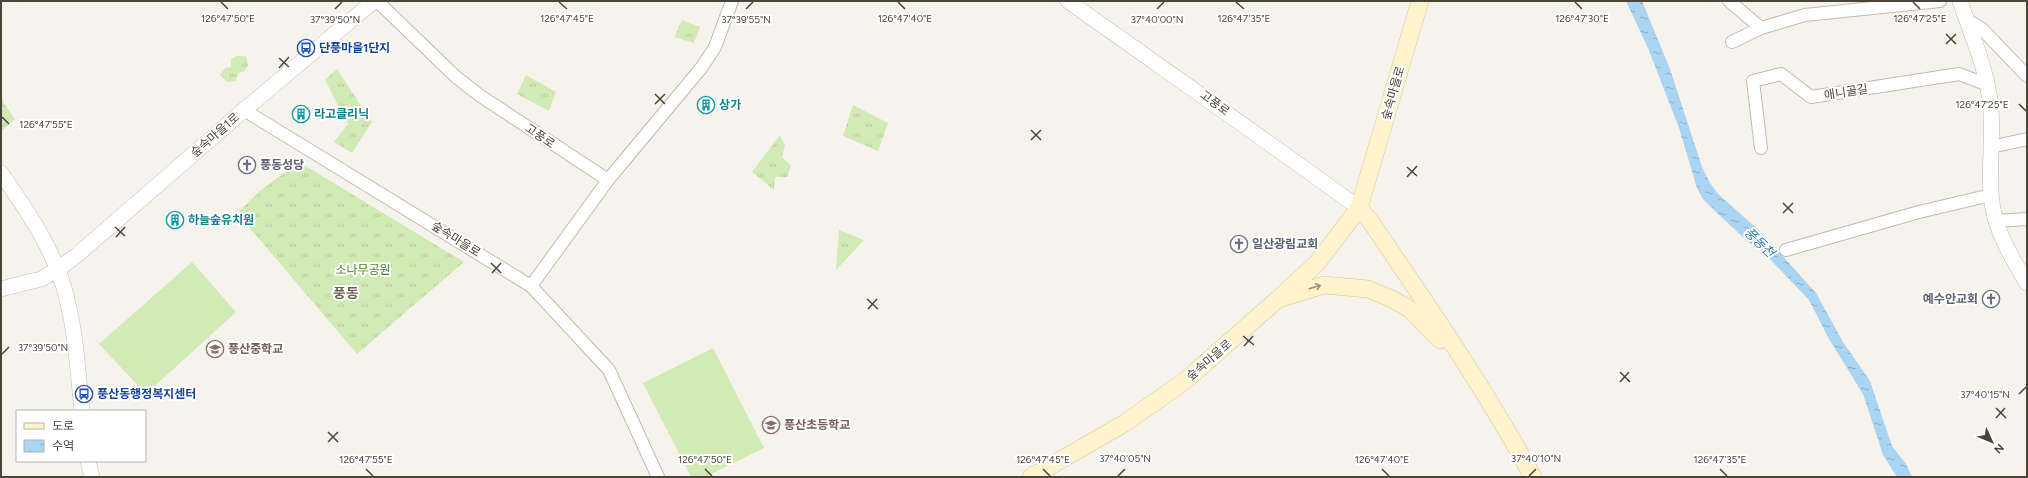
<svg xmlns="http://www.w3.org/2000/svg" width="2028" height="478" font-family="Figtree,'Noto Sans KR',sans-serif">
  <defs>
    <pattern id="grass-tufts" width="24" height="20" patternUnits="userSpaceOnUse"><rect width="24" height="20" fill="#d2eab5"/><path d="M3 7l-1-3M5 7V3M7 7l1-3M15 17l-1-3M17 17v-4M19 17l1-3" fill="none" stroke="#b6ca9c"/></pattern>
    <pattern id="water-ripples" width="26" height="14" patternUnits="userSpaceOnUse"><rect width="26" height="14" fill="#a9d4f2"/><path d="M2 4q2-2 4 0t4 0M15 11q2-2 4 0t4 0" fill="none" stroke="#8caec5"/></pattern>
  </defs>
  <rect width="100%" height="100%" fill="#f6f3ec"/>
  <g fill="url(#grass-tufts)">
    <path d="M 682,20 L 700,27 L 694,43 L 674,37 Z"/>
    <path d="M 237,56 L 246,56 L 248,65 L 245,71 L 238,73 L 236,81 L 227,82 L 220,75 L 225,68 L 231,67 L 231,59 Z"/>
    <path d="M 337,69 L 372,122 L 352,153 L 334,142 L 348,124 L 325,80 Z"/>
    <path d="M 526,75 L 556,92 L 549,111 L 517,94 Z"/>
    <path d="M 1,89 L 3,102 L 15,119 L 1,131 Z"/>
    <path d="M 853,105 L 888,123 L 878,151 L 843,136 Z"/>
    <path d="M 780,135 L 785,145 L 782,157 L 791,166 L 787,177 L 775,177 L 774,190 L 752,172 Z"/>
    <path d="M 299,162 L 464,262 L 357,354 L 237,213 L 261,190 Z"/>
    <path d="M 839,230 L 864,240 L 836,270 Z"/>
  </g>
  <g fill="#d2eab5">
    <path d="M 192,262 L 236,312 L 146,394 L 99,344 Z"/>
    <path d="M 713,348 L 764,448 L 705,477 L 691,477 L 643,383 Z"/>
  </g>
  <path fill="url(#water-ripples)" d="M 1626,1 L 1642,1 L 1670,69 L 1702,167 L 1710,183 L 1718,194 L 1761,232 L 1816,293 L 1843,342 L 1870,381 L 1892,446 L 1906,464 L 1912,477 L 1897,477 L 1883,455 L 1863,394 L 1829,339 L 1809,300 L 1765,254 L 1746,240 L 1716,212 L 1703,199 L 1697,188 L 1679,128 L 1648,48 Z"/>
  <g fill="none" stroke-linecap="round" stroke-linejoin="round">
    <defs>
      <g id="minor">
        <path d="M 377,1 L 456,77 L 479,95 L 608,180 L 531,286"/>
        <path d="M 1729,1 L 1761,28 L 1805,15 L 1940,1"/>
        <path d="M 1967,20 L 1982,29 L 2027,76"/>
        <path d="M 1732,42 L 1761,28"/>
        <path d="M 244,110 L 531,286 L 609,370 L 658,477"/>
        <path d="M 1991,147 L 2027,139"/>
        <path d="M 1761,148 L 1753,81 L 1781,74 L 1811,97 L 1959,74 L 1988,85"/>
        <path d="M 608,180 L 702,67 L 715,47 L 732,1"/>
        <path d="M 1995,221 L 2027,219"/>
        <path d="M 1786,250 L 1919,212 L 1991,195"/>
      </g>
      <g id="tertiary">
        <path d="M 1068,1 C 1165,70 1263,138 1359,208"/>
        <path d="M 1960,1 C 1970,31 1984,62 1989,94 C 1996,132 1986,171 1993,209 C 1998,235 2013,260 2027,283"/>
        <path d="M 1,173 C 28,212 56,252 67,299 C 76,335 78,374 82,411"/>
        <path d="M 1,289 L 41,279 L 57,270 L 77,255 L 244,110 L 374,1"/>
        <path d="M 88,461 L 92,477"/>
      </g>
      <g id="secondary">
        <path d="M 1359,208 L 1371,222 C 1427,305 1485,388 1533,477"/>
        <path d="M 1282,298 L 1324,285 L 1368,289 L 1392,299 L 1411,310 L 1440,340"/>
        <path d="M 1031,477 L 1125,423 L 1186,380 L 1278,299 L 1317,263 L 1359,208 L 1420,1"/>
      </g>
    </defs>
    <use href="#minor" stroke="#c2bbae" stroke-width="14"/>
    <use href="#tertiary" stroke="#c2bbae" stroke-width="16"/>
    <use href="#secondary" stroke="#d6c79b" stroke-width="18"/>
    <use href="#minor" stroke="#fff" stroke-width="12"/>
    <use href="#tertiary" stroke="#fff" stroke-width="15"/>
    <use href="#secondary" stroke="#fff3cd" stroke-width="17"/>
  </g>
  <defs><path id="oneway-shaft" d="M-6 0H5M1.5-3L5.5 0L1.5 3" fill="none" stroke-width="1.6" stroke-linecap="round" stroke-linejoin="round"/></defs>
  <use stroke="#9c937c" href="#oneway-shaft" transform="translate(1315 287) rotate(-17)"/>
  <path fill="none" stroke="#4b4439" stroke-width="1.5" d="M 221,2 L 228,9M 559,2 L 567,9M 898,2 L 905,9M 1236,2 L 1244,9M 1575,2 L 1582,9M 1913,2 L 1920,9M 335,9 L 342,2M 746,9 L 753,2M 1157,9 L 1164,2M 1946,34 L 1956,44M 1946,44 L 1956,34M 279,58 L 289,67M 279,68 L 289,57M 655,94 L 665,104M 655,104 L 665,94M 2019,104 L 2026,111M 2,117 L 9,124M 1031,130 L 1041,140M 1031,140 L 1041,130M 1407,167 L 1417,176M 1407,177 L 1417,166M 1783,203 L 1793,213M 1783,213 L 1793,203M 115,227 L 125,236M 116,237 L 125,227M 491,263 L 501,273M 492,273 L 501,263M 867,299 L 878,309M 868,309 L 877,299M 1243,336 L 1254,345M 1244,346 L 1253,336M 2,354 L 9,347M 1620,372 L 1630,382M 1620,382 L 1629,372M 2019,394 L 2026,387M 1996,408 L 2006,418M 1996,418 L 2005,408M 328,432 L 338,442M 328,442 L 338,432M 366,469 L 373,476M 705,469 L 712,476M 1043,469 L 1050,476M 1382,469 L 1389,476M 1720,469 L 1727,476M 1118,476 L 1125,469M 1529,476 L 1536,469"/>
  <defs>
    <symbol id="bus-ring" viewBox="-11 -11 22 22"><circle r="9.5" fill="#fff" stroke="#1a4fb4" stroke-width="1.5"/><path d="M-5-6H5V4H4V6H2V4H-2V6H-4V4H-5ZM-3.5-4V0h7V-4ZM-3.5 1.2v1.5H-2V1.2ZM2 1.2v1.5H3.5V1.2Z" fill="#1a4fb4"/></symbol>
    <symbol id="building-ring" viewBox="-11 -11 22 22"><circle r="9.5" fill="#fff" stroke="#0f9aa8" stroke-width="1.5"/><path d="M-4-6H4V6H1V3H-1V6H-4ZM-2.5-4.3h1.7v1.8h-1.7ZM.8-4.3h1.7v1.8H.8ZM-2.5-1h1.7V.8h-1.7ZM.8-1h1.7V.8H.8Z" fill="#0f9aa8"/></symbol>
    <symbol id="church-ring" viewBox="-11 -11 22 22"><circle r="9.5" fill="#fff" stroke="#6b7280" stroke-width="1.5"/><path d="M-1.2-6h2.4v3.5h3.3v2.4h-3.3V6h-2.4V-.1h-3.3v-2.4h3.3Z" fill="#6b7280"/></symbol>
    <symbol id="school-ring" viewBox="-11 -11 22 22"><circle r="9.5" fill="#fff" stroke="#8d6e63" stroke-width="1.5"/><path d="M0-5L7-2L0 1L-7-2ZM-4 1L0 2.5L4 1V4Q0 6-4 4Z" fill="#8d6e63"/></symbol>
  </defs>
  <g fill-rule="evenodd">
    <use href="#bus-ring" x="296" y="38" width="20" height="20"/>
    <use href="#building-ring" x="696" y="95" width="20" height="20"/>
    <use href="#building-ring" x="291" y="104" width="20" height="20"/>
    <use href="#church-ring" x="237" y="155" width="20" height="20"/>
    <use href="#building-ring" x="165" y="210" width="20" height="20"/>
    <use href="#church-ring" x="1229" y="234" width="20" height="20"/>
    <use href="#church-ring" x="1981" y="289" width="20" height="20"/>
    <use href="#school-ring" x="205" y="339" width="20" height="20"/>
    <use href="#bus-ring" x="74" y="384" width="20" height="20"/>
    <use href="#school-ring" x="761" y="415" width="20" height="20"/>
  </g>
  <g text-anchor="middle" stroke-width="4" stroke-linejoin="round" paint-order="stroke">
    <g font-size="12" font-weight="bold" fill="#164399" stroke="#fff" text-anchor="start">
      <text x="319" y="52">단풍마을1단지</text>
      <text x="97" y="398">풍산동행정복지센터</text>
    </g>
    <g font-size="12" fill="#4b4439" stroke="#fff">
      <text transform="translate(1846 92) rotate(-9)" y="4">애니골길</text>
      <text transform="translate(1393 93) rotate(-74)" y="4">숲속마을로</text>
      <text transform="translate(1215 103) rotate(36)" y="4">고풍로</text>
      <text transform="translate(215 135) rotate(-41)" y="4">숲속마을1로</text>
      <text transform="translate(540 136) rotate(34)" y="4">고풍로</text>
      <text transform="translate(456 239) rotate(32)" y="4">숲속마을로</text>
      <text transform="translate(1209 360) rotate(-41)" y="4">숲속마을로</text>
    </g>
    <g font-size="12" font-weight="bold" fill="#0d838f" stroke="#fff" text-anchor="start">
      <text x="719" y="109">상가</text>
      <text x="314" y="118">라고클리닉</text>
      <text x="188" y="224">하늘숲유치원</text>
    </g>
    <g font-size="12" font-weight="bold" fill="#5b616d" stroke="#fff" text-anchor="start">
      <text x="260" y="169">풍동성당</text>
      <text x="1252" y="248">일산광림교회</text>
      <text x="1978" y="303" text-anchor="end">예수안교회</text>
    </g>
    <g font-size="12" fill="#4a7f2a" stroke="#fff">
      <text x="363" y="274">소나무공원</text>
    </g>
    <g font-size="12" font-weight="bold" fill="#785e54" stroke="#fff" text-anchor="start">
      <text x="228" y="353">풍산중학교</text>
      <text x="784" y="429">풍산초등학교</text>
    </g>
    <g font-size="13" font-style="italic" fill="#2e7ab2" stroke="#fff">
      <text transform="translate(1760 242) rotate(44)" y="5">풍동천</text>
    </g>
    <g font-size="14" font-weight="bold" fill="#6e6250" stroke="#fff">
      <text x="346" y="298">풍동</text>
    </g>
  </g>
  <g font-size="10" text-anchor="middle" fill="#4b4439" stroke="#fff" stroke-width="4" stroke-linejoin="round" paint-order="stroke">
    <text x="1920" y="22">126°47'25"E</text>
    <text x="228" y="22">126°47'50"E</text>
    <text x="567" y="22">126°47'45"E</text>
    <text x="905" y="22">126°47'40"E</text>
    <text x="1582" y="22">126°47'30"E</text>
    <text x="1244" y="22">126°47'35"E</text>
    <text x="335" y="23">37°39'50"N</text>
    <text x="746" y="23">37°39'55"N</text>
    <text x="1157" y="23">37°40'00"N</text>
    <text x="1982" y="108">126°47'25"E</text>
    <text x="46" y="128">126°47'55"E</text>
    <text x="43" y="351">37°39'50"N</text>
    <text x="1985" y="398">37°40'15"N</text>
    <text x="1125" y="462">37°40'05"N</text>
    <text x="1536" y="462">37°40'10"N</text>
    <text x="366" y="463">126°47'55"E</text>
    <text x="705" y="463">126°47'50"E</text>
    <text x="1043" y="463">126°47'45"E</text>
    <text x="1382" y="463">126°47'40"E</text>
    <text x="1720" y="463">126°47'35"E</text>
  </g>
  <rect width="2028" height="478" fill="none" stroke="#4b4439" stroke-width="4"/>
  <rect x="16" y="410" width="130" height="52" fill="#ffffff" stroke="#b7b4b0"/>
  <rect x="24" y="423" width="20" height="6" fill="#fff3cd" stroke="#b7b4b0"/>
  <text x="52" y="430" font-size="12" fill="#4b4439">도로</text>
  <rect x="24" y="440" width="20" height="12" fill="url(#water-ripples)" stroke="#b7b4b0"/>
  <text x="52" y="450" font-size="12" fill="#4b4439">수역</text>
  <g transform="translate(1992 442) rotate(134)" stroke="#ffffff" stroke-width="3" paint-order="stroke">
  <path d="M0-3L7 15L0 10L-7 15Z" fill="#4b4439"/>
  <text y="-6" font-size="11" font-weight="bold" text-anchor="middle" fill="#4b4439">N</text>
  </g>
</svg>
